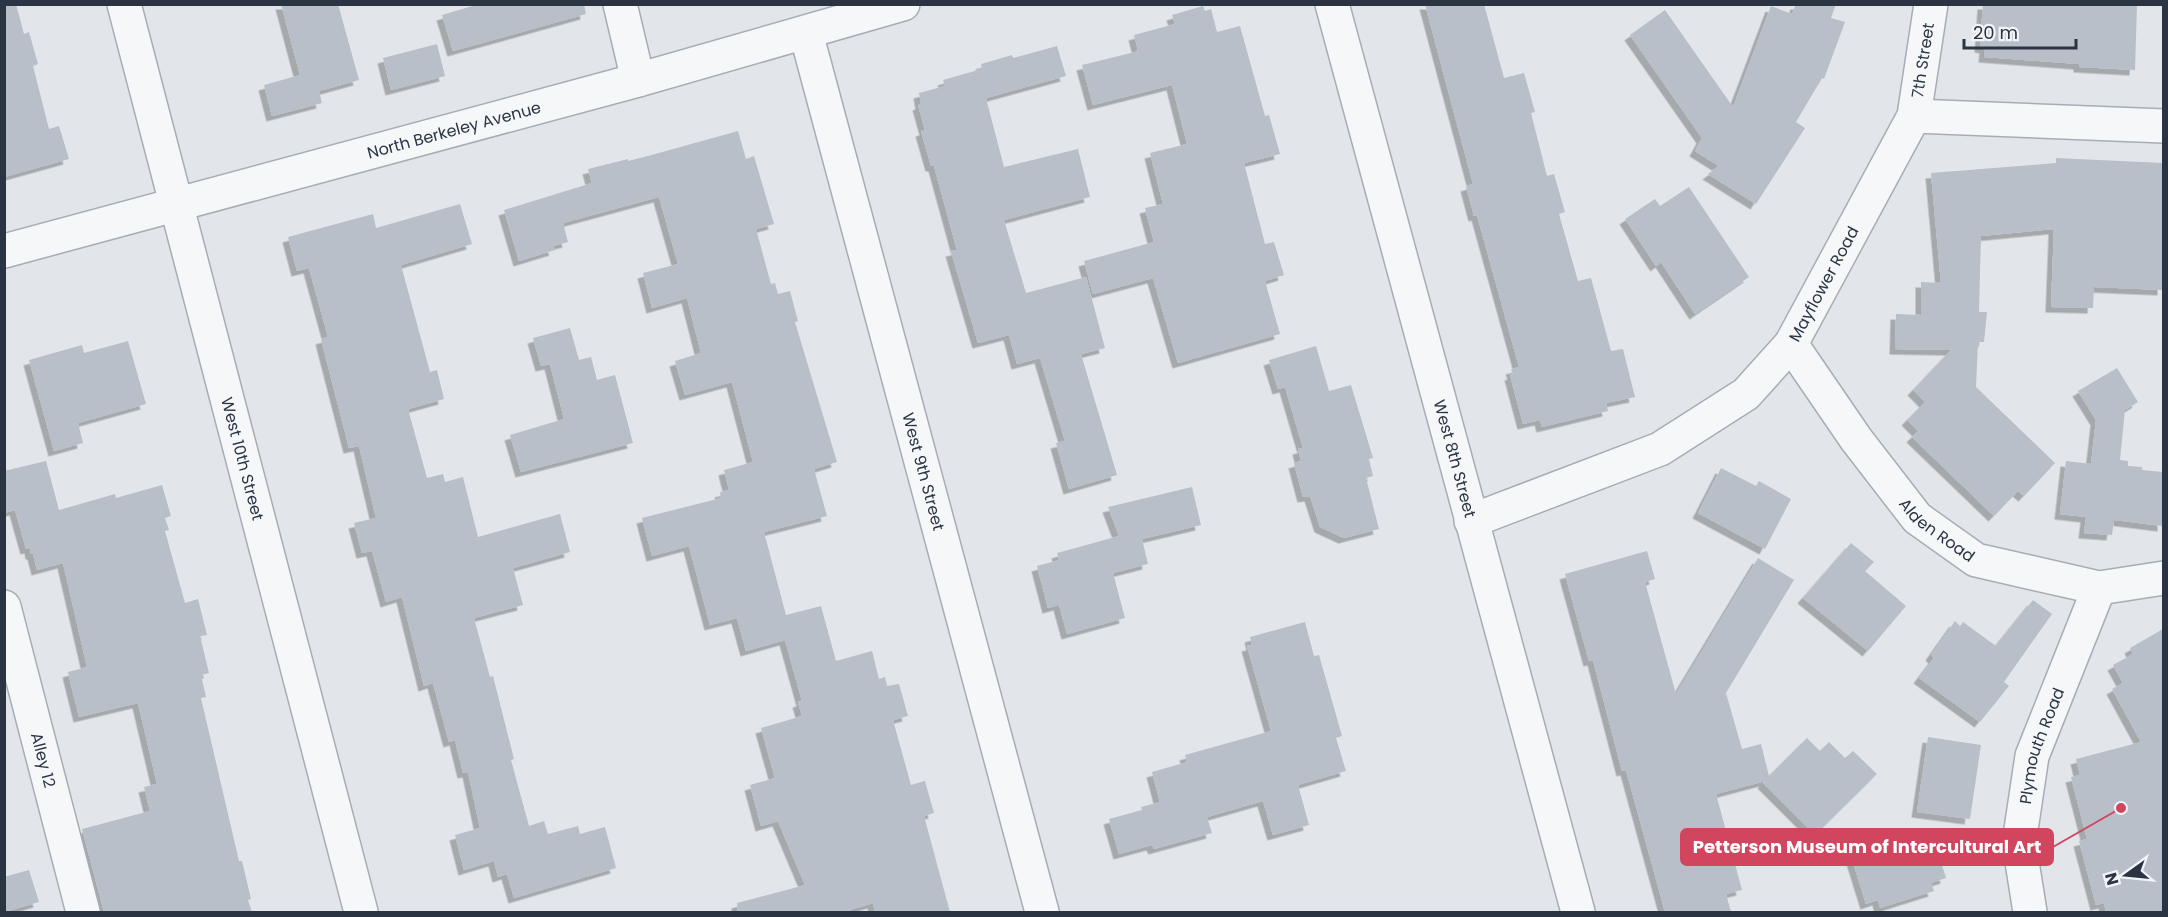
<svg xmlns="http://www.w3.org/2000/svg" width="2168" height="917" font-family="Poppins,sans-serif">
  <defs>
    <filter id="shadow"><feDropShadow dx="-5.5" dy="5.5" stdDeviation="0" flood-color="#0004"/></filter>
  </defs>
  <rect width="100%" height="100%" fill="#e2e6eb"/>
  <g fill="#b9bfc8" filter="url(#shadow)">
    <path d="M 4,4 L 16,4 L 24,34 L 29,32 L 38,64 L 33,66 L 49,129 L 59,126 L 69,159 L 4,177 Z"/>
    <path d="M 281,4 L 338,4 L 359,80 L 319,91 L 322,103 L 272,116 L 264,85 L 300,75 Z"/>
    <path d="M 479,4 L 584,4 L 586,14 L 453,51 L 442,15 Z"/>
    <path d="M 1425,4 L 1484,4 L 1504,78 L 1524,73 L 1535,112 L 1531,113 L 1547,176 L 1554,174 L 1565,212 L 1559,214 L 1578,281 L 1591,278 L 1611,351 L 1623,349 L 1635,397 L 1606,403 L 1608,411 L 1542,427 L 1540,420 L 1523,424 L 1510,375 L 1513,374 L 1511,369 L 1519,367 L 1477,215 L 1474,216 L 1466,186 L 1473,184 Z"/>
    <path d="M 1796,4 L 1836,4 L 1831,18 L 1845,22 L 1824,79 L 1822,78 L 1796,122 L 1805,128 L 1756,204 L 1708,174 L 1719,166 L 1695,151 L 1702,138 L 1630,35 L 1665,10 L 1733,107 L 1771,6 L 1792,14 Z"/>
    <path d="M 1983,4 L 2137,6 L 2135,70 L 2079,67 L 2079,64 L 1984,57 L 1985,48 L 1980,47 Z"/>
    <path d="M 1203,6 L 1205,11 L 1211,9 L 1217,32 L 1240,26 L 1265,116 L 1269,115 L 1280,154 L 1244,163 L 1265,244 L 1274,242 L 1284,275 L 1265,281 L 1280,334 L 1178,363 L 1153,278 L 1093,294 L 1084,261 L 1154,242 L 1145,208 L 1163,204 L 1150,153 L 1187,144 L 1172,85 L 1093,105 L 1082,65 L 1135,52 L 1138,50 L 1134,35 L 1175,24 L 1172,15 Z"/>
    <path d="M 437,44 L 445,76 L 391,90 L 383,58 Z"/>
    <path d="M 1057,46 L 1066,76 L 986,98 L 1004,167 L 1078,149 L 1090,197 L 1004,220 L 1026,293 L 1086,277 L 1105,348 L 1081,354 L 1117,475 L 1069,489 L 1056,443 L 1065,441 L 1040,358 L 1017,364 L 1009,335 L 978,343 L 951,251 L 957,250 L 934,166 L 931,166 L 921,131 L 925,130 L 918,105 L 921,104 L 919,93 L 945,86 L 943,80 L 982,69 L 981,64 L 1012,55 L 1013,58 Z"/>
    <path d="M 738,131 L 746,159 L 754,156 L 774,224 L 756,229 L 771,284 L 775,283 L 778,294 L 790,291 L 798,321 L 795,322 L 837,462 L 814,469 L 827,516 L 764,532 L 786,615 L 821,606 L 836,661 L 872,651 L 879,679 L 885,677 L 887,686 L 899,684 L 908,716 L 893,720 L 911,785 L 925,781 L 934,813 L 924,816 L 950,912 L 875,912 L 873,903 L 843,912 L 738,912 L 737,903 L 805,885 L 778,821 L 761,826 L 750,785 L 775,778 L 761,728 L 802,716 L 798,702 L 802,701 L 785,640 L 746,651 L 737,618 L 710,625 L 689,546 L 652,556 L 642,518 L 721,498 L 720,492 L 729,490 L 724,470 L 753,462 L 732,382 L 685,395 L 675,361 L 701,353 L 687,298 L 652,308 L 643,273 L 678,264 L 659,197 L 563,223 L 568,242 L 553,246 L 555,250 L 519,261 L 504,210 L 592,183 L 588,169 L 628,159 L 628,161 L 648,156 Z"/>
    <path d="M 2056,158 L 2163,163 L 2163,290 L 2094,287 L 2093,308 L 2051,307 L 2054,229 L 1981,236 L 1979,312 L 1987,312 L 1984,342 L 1978,342 L 1976,387 L 2055,463 L 2024,496 L 2018,491 L 1994,516 L 1912,437 L 1918,431 L 1907,420 L 1925,402 L 1913,390 L 1951,350 L 1895,349 L 1896,314 L 1921,315 L 1921,282 L 1941,283 L 1931,173 L 2056,163 Z"/>
    <path d="M 1689,187 L 1749,277 L 1695,314 L 1661,262 L 1656,266 L 1625,219 L 1655,199 L 1660,206 Z"/>
    <path d="M 460,204 L 472,244 L 401,265 L 430,372 L 437,370 L 444,399 L 408,409 L 427,478 L 443,474 L 445,482 L 463,477 L 478,537 L 560,514 L 570,552 L 513,568 L 523,605 L 474,618 L 490,677 L 493,676 L 514,759 L 511,760 L 529,826 L 544,821 L 548,834 L 578,826 L 580,834 L 605,827 L 616,868 L 514,898 L 507,874 L 498,877 L 494,861 L 464,870 L 455,835 L 480,828 L 468,772 L 463,773 L 455,740 L 449,742 L 433,683 L 424,686 L 402,597 L 386,602 L 372,551 L 362,553 L 354,523 L 376,518 L 359,446 L 349,448 L 321,339 L 328,337 L 309,268 L 297,271 L 288,237 L 373,214 L 376,228 Z"/>
    <path d="M 570,328 L 579,360 L 591,357 L 597,380 L 615,375 L 633,443 L 521,472 L 510,435 L 564,419 L 550,364 L 541,366 L 533,338 Z"/>
    <path d="M 128,341 L 146,404 L 78,423 L 83,443 L 54,451 L 29,360 L 82,345 L 84,353 Z"/>
    <path d="M 1316,346 L 1329,391 L 1351,385 L 1373,458 L 1369,459 L 1373,476 L 1366,478 L 1379,529 L 1344,538 L 1320,527 L 1310,496 L 1303,497 L 1294,463 L 1301,461 L 1298,449 L 1303,448 L 1285,387 L 1278,389 L 1269,360 Z"/>
    <path d="M 2117,368 L 2138,402 L 2125,410 L 2120,460 L 2128,461 L 2128,466 L 2142,467 L 2142,470 L 2163,472 L 2163,526 L 2114,520 L 2112,535 L 2084,533 L 2086,517 L 2060,514 L 2066,461 L 2091,464 L 2096,420 L 2078,391 Z"/>
    <path d="M 46,461 L 59,510 L 115,494 L 116,498 L 162,485 L 171,516 L 165,518 L 169,530 L 165,531 L 185,603 L 198,599 L 207,635 L 200,636 L 209,673 L 201,675 L 206,697 L 201,698 L 239,861 L 242,861 L 251,899 L 248,900 L 252,912 L 104,912 L 82,829 L 150,811 L 144,787 L 157,784 L 138,703 L 79,717 L 68,672 L 87,667 L 63,563 L 37,570 L 33,554 L 31,554 L 30,548 L 26,549 L 15,510 L 4,513 L 4,471 Z"/>
    <path d="M 1721,468 L 1756,486 L 1759,481 L 1791,499 L 1765,549 L 1698,513 Z"/>
    <path d="M 1192,487 L 1201,525 L 1142,539 L 1148,564 L 1113,573 L 1125,618 L 1067,634 L 1059,605 L 1048,608 L 1037,566 L 1059,560 L 1057,553 L 1119,536 L 1108,507 Z"/>
    <path d="M 1851,543 L 1874,562 L 1865,571 L 1906,606 L 1868,651 L 1803,598 Z"/>
    <path d="M 1647,551 L 1655,579 L 1645,582 L 1676,694 L 1758,558 L 1794,580 L 1726,693 L 1742,749 L 1761,744 L 1769,776 L 1807,738 L 1820,751 L 1829,742 L 1845,758 L 1853,751 L 1877,774 L 1815,835 L 1763,783 L 1765,781 L 1716,794 L 1742,890 L 1726,894 L 1731,912 L 1665,912 L 1626,770 L 1622,771 L 1593,660 L 1589,661 L 1565,574 Z"/>
    <path d="M 2033,600 L 2052,614 L 2004,682 L 2009,686 L 1980,722 L 1919,678 L 1934,658 L 1931,655 L 1955,621 L 1960,626 L 1963,622 L 1996,646 Z"/>
    <path d="M 1305,622 L 1314,656 L 1319,655 L 1342,736 L 1336,738 L 1346,771 L 1298,785 L 1309,825 L 1273,835 L 1263,801 L 1207,817 L 1212,833 L 1154,849 L 1152,845 L 1119,854 L 1109,819 L 1142,810 L 1141,807 L 1160,802 L 1152,772 L 1187,762 L 1185,755 L 1271,731 L 1247,646 L 1252,645 L 1250,637 Z"/>
    <path d="M 2163,629 L 2163,912 L 2106,912 L 2104,903 L 2096,905 L 2079,841 L 2087,839 L 2071,777 L 2080,775 L 2076,759 L 2141,742 L 2112,689 L 2123,683 L 2113,665 L 2133,654 L 2130,648 Z"/>
    <path d="M 1928,737 L 1981,745 L 1970,819 L 1917,812 Z"/>
    <path d="M 1931,830 L 1946,878 L 1931,883 L 1934,891 L 1880,908 L 1878,900 L 1866,904 L 1851,856 Z"/>
    <path d="M 29,870 L 39,902 L 4,912 L 4,877 Z"/>
  </g>
  <g fill="none" stroke-linecap="round" stroke-linejoin="round">
    <defs>
      <g id="minor">
        <path id="s1" d="M 124,4 L 361,912"/>
        <path d="M 620,4 L 638,80"/>
        <path id="s2" d="M 1332,4 L 1578,912"/>
        <path id="s3" d="M 806,33 L 1042,912"/>
        <path d="M 1914,116 L 2164,126"/>
        <path id="s4" d="M 4,251 L 638,80 L 903,4"/>
        <path id="s5" d="M 1791,344 L 1856,439 L 1917,518 L 1976,560 L 2099,588 L 2164,578"/>
        <path id="s6" d="M 1471,521 L 1660,449 L 1746,394 L 1791,344 L 1914,116 L 1931,4"/>
        <path id="s7" d="M 4,607 L 83,912"/>
        <path id="s8" d="M 2030,912 L 2019,843 L 2032,756 L 2099,588"/>
      </g>
    </defs>
    <use href="#minor" stroke="#a7adb5" stroke-width="36"/>
    <use href="#minor" stroke="#f5f7f9" stroke-width="33"/>
  </g>
  <g text-anchor="middle" stroke-width="6" stroke-linejoin="round" paint-order="stroke">
    <g font-size="16" fill="#2a3443" stroke="#f2f5f8">
      <text dy="6" stroke="none"><textPath href="#s6" startOffset="687">7th Street</textPath></text>
      <text dy="6" stroke="none"><textPath href="#s4" startOffset="466">North Berkeley Avenue</textPath></text>
      <text dy="6" stroke="none"><textPath href="#s6" startOffset="440">Mayflower Road</textPath></text>
      <text dy="6" stroke="none"><textPath href="#s1" startOffset="470">West 10th Street</textPath></text>
      <text dy="6" stroke="none"><textPath href="#s2" startOffset="471">West 8th Street</textPath></text>
      <text dy="6" stroke="none"><textPath href="#s3" startOffset="454">West 9th Street</textPath></text>
      <text dy="6" stroke="none"><textPath href="#s5" startOffset="238">Alden Road</textPath></text>
      <text dy="6" stroke="none"><textPath href="#s8" startOffset="170">Plymouth Road</textPath></text>
      <text dy="6" stroke="none"><textPath href="#s7" startOffset="158">Alley 12</textPath></text>
    </g>
  </g>
  <path fill="none" stroke="#d1465e" stroke-width="2" d="M2121 808L2053 847"/>
  <circle fill="#d1465e" stroke="#f2f5f8" stroke-width="2" cx="2121" cy="808" r="6"/>
  <rect fill="#d1465e" stroke="#d1465e" stroke-width="2" x="1681" y="829" width="372" height="36" rx="6"/>
  <g font-size="18" text-anchor="middle" font-weight="bold" fill="#fff">
    <text x="1867" y="853">Petterson Museum of Intercultural Art</text>
  </g>
  <rect width="2168" height="917" fill="none" stroke="#2a3443" stroke-width="12"/>
  <g transform="translate(2126 875) rotate(255)" stroke="#f2f5f8" stroke-width="4.5" paint-order="stroke">
  <path d="M0-4.5L10 22L0 15L-10 22Z" fill="#2a3443"/>
  <text y="-9" font-size="16" font-weight="bold" text-anchor="middle" fill="#2a3443">N</text>
  </g>
  <path d="M1964 39v9h112v-9" fill="none" stroke="#2a3443" stroke-width="3"/>
  <text x="1973" y="39" font-size="18" fill="#2a3443" stroke="#f2f5f8" stroke-width="4.5" paint-order="stroke">20 m</text>
</svg>
